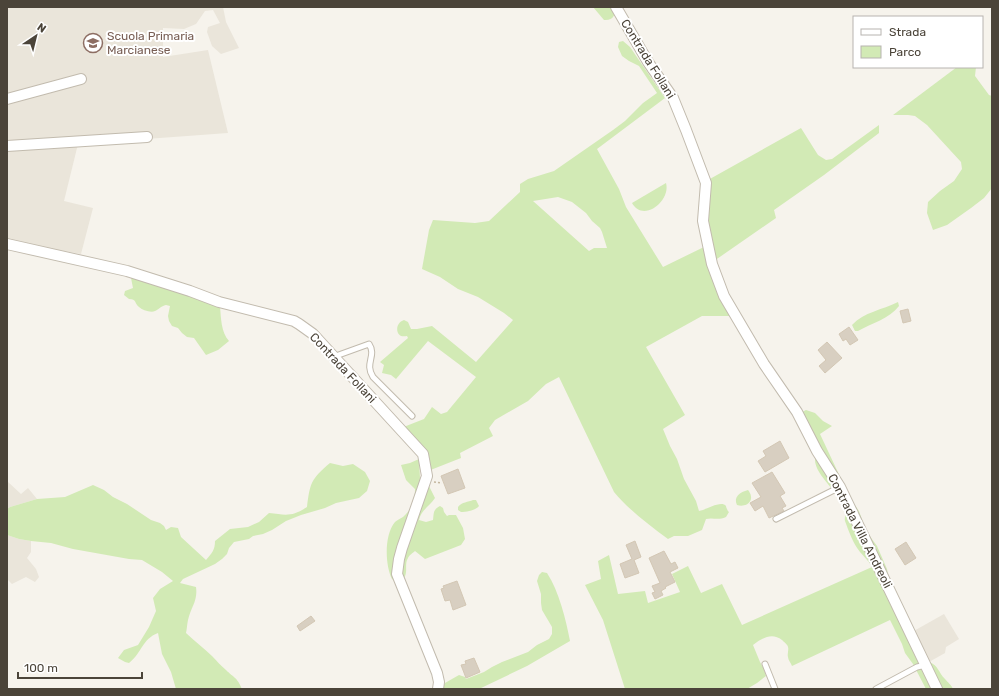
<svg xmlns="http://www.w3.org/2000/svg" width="999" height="696" font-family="Rubik,sans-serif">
  <rect width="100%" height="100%" fill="#f6f3ec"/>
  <g fill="#eae5da">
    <path d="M 7,7 L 223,7 L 226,22 L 239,48 L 221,54 L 212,46 L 207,32 L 208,27 L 220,23 L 213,10 L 205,11 L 196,24 L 184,29 L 163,28 L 163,57 L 208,50 L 228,133 L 78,144 L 64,201 L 93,208 L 81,254 L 7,241 Z"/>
    <path d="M 7,481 L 21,494 L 28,488 L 37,499 L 10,507 L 7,509 Z"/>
    <path d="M 7,535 L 19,539 L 31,541 L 31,552 L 27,558 L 36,569 L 39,577 L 35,582 L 26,577 L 12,584 L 7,579 Z"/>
    <path d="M 944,614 L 959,639 L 946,647 L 945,653 L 929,662 L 912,632 Z"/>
  </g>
  <g fill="#d2eab5" fill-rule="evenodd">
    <path d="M 593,7 L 617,7 C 615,15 613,21 604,20 Z"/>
    <path d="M 623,41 L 630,47 L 665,98 L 597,149 L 619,189 L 626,207 L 663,267 L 706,246 L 732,316 L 702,316 L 646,347 L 685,415 L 663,429 L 670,446 L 677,459 L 684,479 L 696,501 L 699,511 C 706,510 721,500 726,506 C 726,507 728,512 729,512 L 726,517 C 717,521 714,517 706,519 L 702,530 L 688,536 L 674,536 L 668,539 C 649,525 629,510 614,492 L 559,377 L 546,384 L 528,401 L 495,420 L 489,428 L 493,436 L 460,453 L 461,458 L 428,471 L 401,428 L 424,419 L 432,407 L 441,414 L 447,412 L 476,377 L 428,341 L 396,379 L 391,375 L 382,373 L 384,365 L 380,362 L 408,338 L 407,336 C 395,339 394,323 404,320 L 408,322 L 411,329 L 417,329 L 432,326 L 476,362 L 513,320 L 504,313 L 478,297 L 458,289 L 440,277 L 422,269 L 429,230 L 433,220 L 475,223 L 489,221 L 520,192 L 520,184 L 528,179 L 554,171 L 613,130 L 625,121 L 643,103 L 657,93 L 639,66 L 629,61 L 622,56 L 618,47 L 619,42 ZM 558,197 L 572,202 L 586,213 L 592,221 L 600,228 L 602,232 L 607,248 L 594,248 L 589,251 L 533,201 Z"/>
    <path d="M 957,67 L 976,67 L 975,76 L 989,95 L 992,96 L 992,188 L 984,198 L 971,208 L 947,225 L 933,230 L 927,213 L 928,202 L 940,191 L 954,181 L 962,169 L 961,162 L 927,125 L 915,116 L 908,115 L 893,115 Z"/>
    <path d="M 879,125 L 879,133 L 824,175 L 774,210 L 776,218 L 714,261 L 707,217 L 708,180 L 801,128 L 818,155 L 826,160 L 832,159 Z"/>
    <path d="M 666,183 C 671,201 643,223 632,203 Z"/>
    <path d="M 130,273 L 173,280 L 187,286 L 220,306 C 221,318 221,332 229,341 L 218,350 L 206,355 L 194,338 L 187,337 L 182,333 L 178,328 L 172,326 L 169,321 L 168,316 L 170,306 L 166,305 C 161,306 158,310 155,311 C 151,313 142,310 139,307 C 134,303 137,299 129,299 L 124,295 L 125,291 L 133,288 Z"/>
    <path d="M 898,302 L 899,306 C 889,319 872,323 858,331 L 855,331 L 852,325 C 864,312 882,310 898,302 Z"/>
    <path d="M 806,410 L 815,413 L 823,421 L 832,426 L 820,434 L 850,498 L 859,511 L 866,531 L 877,546 L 887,569 L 889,579 L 929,662 C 939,666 938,672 945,679 C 948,683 951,684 953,689 L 926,689 L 913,664 L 905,653 L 902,644 L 890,620 L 792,666 C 791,663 788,660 788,657 C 787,654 789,650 788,647 C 788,645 784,642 782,640 C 772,632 762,638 753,645 L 760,662 L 764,669 L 766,676 L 757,683 L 747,689 L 625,689 L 603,620 L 585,585 L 601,579 L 598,561 L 609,555 L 618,594 L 645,591 L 648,603 L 680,592 L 672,574 L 688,566 L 701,593 L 722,584 L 742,625 L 872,567 C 869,561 864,557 860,552 C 853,543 849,532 845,521 C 844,517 847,513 845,509 C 841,494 814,475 815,459 C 815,457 816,455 816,453 L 800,413 Z"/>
    <path d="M 419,459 L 420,478 L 423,483 L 429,486 L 435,498 C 430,506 421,510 419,520 L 426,522 L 433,520 C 434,512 433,510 440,506 L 443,508 L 444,512 L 447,516 L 449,515 L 456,515 L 463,528 L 465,539 L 461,545 L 425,559 L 415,551 C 413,553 409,555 408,558 C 403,566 411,575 399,583 L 392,579 C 385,565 384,535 395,522 C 397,520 400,519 403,517 C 412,509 415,501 415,489 L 406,480 L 401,465 L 410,463 Z"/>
    <path d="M 330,463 L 343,466 L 353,464 L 365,472 L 370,481 L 367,491 L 359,498 L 336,503 L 325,508 L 301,515 L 286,521 L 272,530 L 263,534 L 253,536 L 249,539 L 234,542 L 229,548 L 227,554 L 222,559 L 215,564 L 183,579 L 180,583 L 196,587 C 198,601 191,607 188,620 C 187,624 187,629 186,633 C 194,641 204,648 212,656 C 217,661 221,666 226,670 C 234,678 237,677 242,689 L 176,689 L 171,672 L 162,654 L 158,633 C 142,639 142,653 129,663 L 125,662 L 118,658 L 124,650 L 138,645 L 149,627 L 156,611 L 153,598 L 160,589 L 173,581 L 162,572 L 142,560 L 129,559 L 73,549 L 51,543 L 31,541 L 19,539 L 7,535 L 8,524 L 7,509 L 10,507 L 37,499 L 65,497 L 93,485 L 104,490 L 113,497 L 127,504 L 151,520 L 160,523 L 164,526 L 166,530 L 171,527 L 178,528 L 181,537 L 206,560 C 212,553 215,550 215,541 L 230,529 L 248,527 L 259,522 L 269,513 C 286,515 292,517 307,507 C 310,483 311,479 330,463 Z"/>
    <path d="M 748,490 C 756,500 747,508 737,505 C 733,497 740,492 748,490 Z"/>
    <path d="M 473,500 L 476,500 L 479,506 C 476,510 467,512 461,512 L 458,510 L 458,507 C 462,502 468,502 473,500 Z"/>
    <path d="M 542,572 L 547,573 C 559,591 566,620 570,641 L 527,666 L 479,689 L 440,689 L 445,683 L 459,675 L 465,677 L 466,679 L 484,672 L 492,667 L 502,662 L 528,652 L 537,645 L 549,639 L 552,634 L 552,627 L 542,610 L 541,603 L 541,594 L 537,581 L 539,575 Z"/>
  </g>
  <g fill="#d8cfc1" stroke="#d3c7b4">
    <path d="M 908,309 L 911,321 L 903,323 L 900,311 Z"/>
    <path d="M 849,327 L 858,340 L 850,345 L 846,339 L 843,341 L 839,334 Z"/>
    <path d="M 827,342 L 842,358 L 825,373 L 819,366 L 826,360 L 818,350 Z"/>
    <path d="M 780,441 L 789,458 L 765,472 L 758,461 L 766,456 L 763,451 Z"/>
    <path d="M 458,469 L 465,488 L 448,494 L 441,476 Z"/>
    <path d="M 772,472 L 785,493 L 780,496 L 786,506 L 782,508 L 784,511 L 769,518 L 763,506 L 755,511 L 750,503 L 761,497 L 752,483 Z"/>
    <path d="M 635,541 L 641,557 L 634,560 L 639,573 L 625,578 L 620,564 L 632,559 L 626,545 Z"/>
    <path d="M 906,542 L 916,558 L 905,565 L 895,549 Z"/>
    <path d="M 664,551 L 671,564 L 675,562 L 678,568 L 670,572 L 675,582 L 665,587 L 666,588 L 661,591 L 663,595 L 655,599 L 652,593 L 655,592 L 652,586 L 660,583 L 649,558 Z"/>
    <path d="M 457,581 L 466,605 L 453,610 L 450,600 L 445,601 L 441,589 L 444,588 L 443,586 Z"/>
    <path d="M 311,616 L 315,621 L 300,631 L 297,626 Z"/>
    <path d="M 474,658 L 480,672 L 466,678 L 461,665 L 466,664 L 465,661 Z"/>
  </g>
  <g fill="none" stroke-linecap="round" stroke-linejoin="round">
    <defs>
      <g id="service">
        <path d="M 333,357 L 369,344 C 377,356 364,363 373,377 L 412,416"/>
        <path d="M 776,519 L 840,487"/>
        <path d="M 765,664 L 775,689"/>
        <path d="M 876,689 L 917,667 L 926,665"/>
      </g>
      <g id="minor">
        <path d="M 616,7 L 648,62 L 673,98 L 686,130 L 706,183 L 703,221 L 712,264 L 724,296 L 764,364 L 797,412 L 817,451 L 840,487 L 937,689"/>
        <path d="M 7,99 L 81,79"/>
        <path d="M 7,146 L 147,137"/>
        <path d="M 7,244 L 127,271 L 190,291 L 219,302 L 294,321 L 299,324 L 313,334 L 423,454 L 427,476 L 402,548 L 399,559 L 397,574 L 437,673 L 439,682 L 438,689"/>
      </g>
    </defs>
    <use href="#service" stroke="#c2bbae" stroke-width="7"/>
    <use href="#minor" stroke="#c2bbae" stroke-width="12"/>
    <path stroke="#c4b79f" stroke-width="1.5" stroke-dasharray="2 2" stroke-linecap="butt" d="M 434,482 L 442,483"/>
    <use href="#service" stroke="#fff" stroke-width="5"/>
    <use href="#minor" stroke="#fff" stroke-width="10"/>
  </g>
  <defs>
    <symbol id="school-ring" viewBox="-11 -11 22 22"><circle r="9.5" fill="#fff" stroke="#8d6e63" stroke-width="1.5"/><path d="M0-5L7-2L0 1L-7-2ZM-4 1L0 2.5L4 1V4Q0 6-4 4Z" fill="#8d6e63"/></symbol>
  </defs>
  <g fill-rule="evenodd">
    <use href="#school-ring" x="82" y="32" width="22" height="22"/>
  </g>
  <g text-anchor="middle" stroke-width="4" stroke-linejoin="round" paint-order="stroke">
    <g font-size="12" fill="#785e54" stroke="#fff" text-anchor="start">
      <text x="107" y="40">Scuola Primaria<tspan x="107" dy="14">Marcianese</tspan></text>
    </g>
    <g font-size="12" fill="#4b4439" stroke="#fff">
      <text transform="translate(648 59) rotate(58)" y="4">Contrada Follani</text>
      <text transform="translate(343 368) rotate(47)" y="4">Contrada Follani</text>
      <text transform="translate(860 531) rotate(63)" y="4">Contrada Villa Andreoli</text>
    </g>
  </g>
  <rect width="999" height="696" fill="none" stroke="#4b4439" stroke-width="16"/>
  <rect x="853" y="16" width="130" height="52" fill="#ffffff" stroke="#b7b4b0"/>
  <rect x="861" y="29" width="20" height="6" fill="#ffffff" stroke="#b7b4b0"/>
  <text x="889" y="36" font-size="12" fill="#4b4439">Strada</text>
  <rect x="861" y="46" width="20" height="12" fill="#d2eab5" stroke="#b7b4b0"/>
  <text x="889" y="56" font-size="12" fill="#4b4439">Parco</text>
  <g transform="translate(36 36) rotate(35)" stroke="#ffffff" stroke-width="3" paint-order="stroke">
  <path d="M0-3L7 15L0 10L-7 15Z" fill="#4b4439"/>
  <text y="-6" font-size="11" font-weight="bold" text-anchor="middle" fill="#4b4439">N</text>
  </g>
  <path d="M18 672v6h124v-6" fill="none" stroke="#4b4439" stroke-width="2"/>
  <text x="24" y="672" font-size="12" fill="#4b4439" stroke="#ffffff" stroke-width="3" paint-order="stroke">100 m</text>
</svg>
